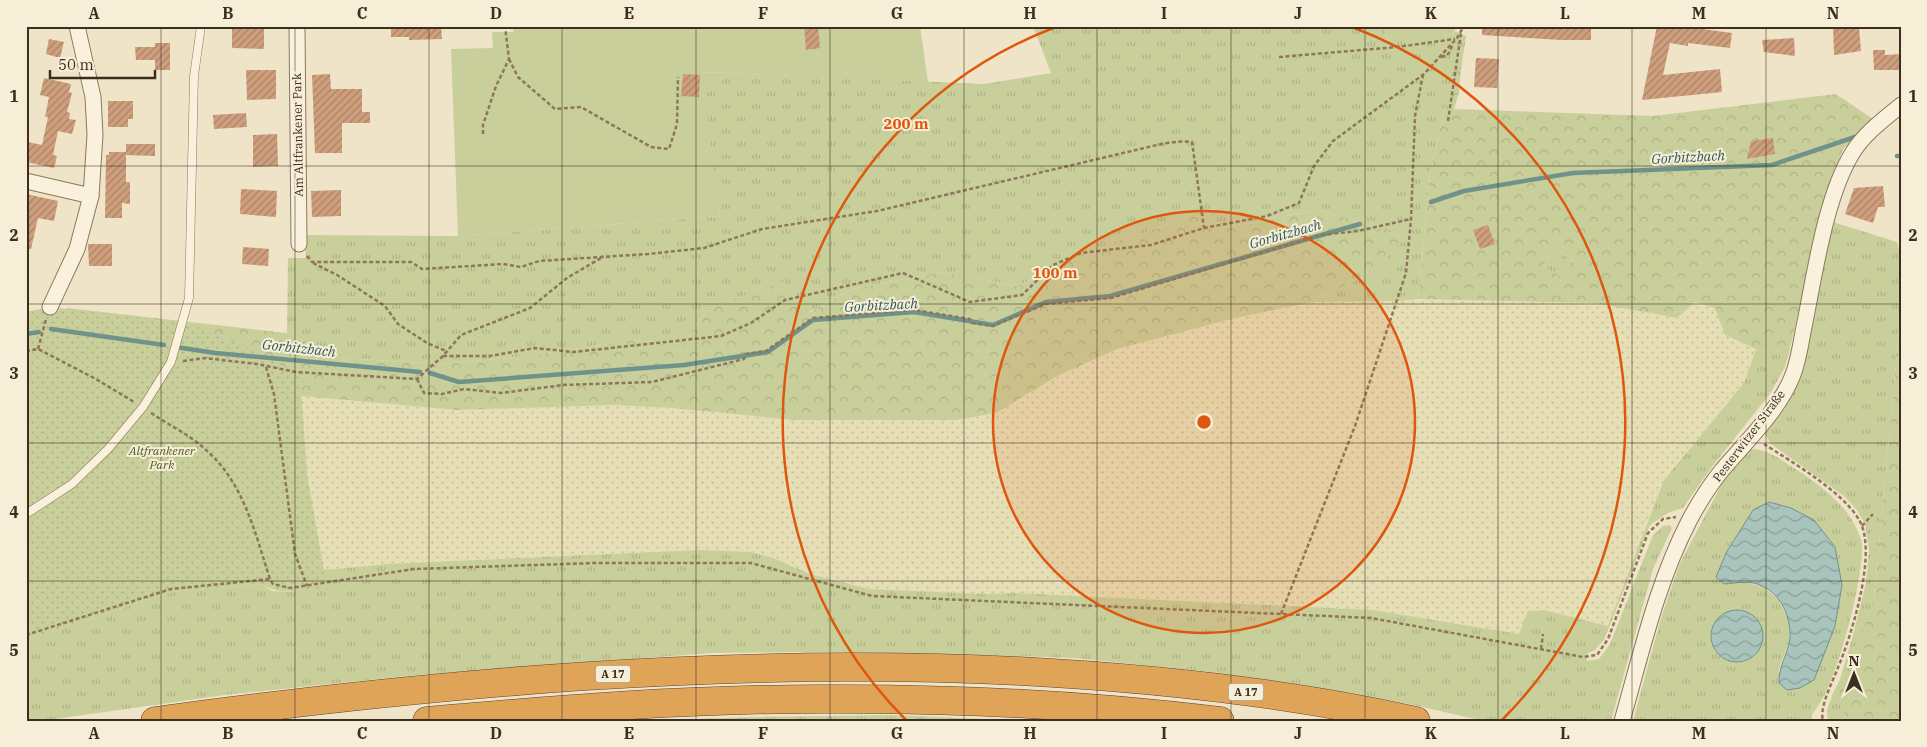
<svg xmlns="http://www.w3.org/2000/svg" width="1927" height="747" font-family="'IBM Plex Serif',serif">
  <defs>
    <pattern id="farmland-dots" width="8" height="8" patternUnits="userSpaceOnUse" patternTransform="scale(1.25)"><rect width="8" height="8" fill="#e6deb5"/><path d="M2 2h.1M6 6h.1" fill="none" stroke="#c6bf9b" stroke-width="1.8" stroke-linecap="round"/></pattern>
    <pattern id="grass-tufts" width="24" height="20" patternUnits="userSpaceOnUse" patternTransform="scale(1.25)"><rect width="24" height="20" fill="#c9cf9b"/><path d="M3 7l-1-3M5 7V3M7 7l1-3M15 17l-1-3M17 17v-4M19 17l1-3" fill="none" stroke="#aeb285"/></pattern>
    <pattern id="forest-crowns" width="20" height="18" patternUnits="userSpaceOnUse" patternTransform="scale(1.25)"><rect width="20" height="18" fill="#c9cf9b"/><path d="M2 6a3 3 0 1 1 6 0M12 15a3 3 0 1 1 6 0" fill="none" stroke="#aeb285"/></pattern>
    <pattern id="park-dots" width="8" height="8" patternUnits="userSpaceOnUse" patternTransform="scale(1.25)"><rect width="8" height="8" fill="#c9cf9b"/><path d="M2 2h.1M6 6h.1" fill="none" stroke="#aeb285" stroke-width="1.8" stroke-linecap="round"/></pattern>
    <pattern id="water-waves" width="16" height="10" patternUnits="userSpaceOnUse" patternTransform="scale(1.25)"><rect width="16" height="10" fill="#a9c4bc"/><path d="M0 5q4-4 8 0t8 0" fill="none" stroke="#8ba098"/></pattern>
    <pattern id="building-hatch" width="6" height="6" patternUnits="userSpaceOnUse" patternTransform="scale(1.25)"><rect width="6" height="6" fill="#cf9f7d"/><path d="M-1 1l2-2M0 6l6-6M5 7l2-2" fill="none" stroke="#a98266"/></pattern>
  </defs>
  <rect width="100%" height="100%" fill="#f0e4c8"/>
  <path fill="url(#farmland-dots)" d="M 1426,299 L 1594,303 L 1677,318 L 1695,302 L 1715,308 L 1725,335 L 1756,349 L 1744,383 L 1664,480 L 1608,626 L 1544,610 L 1528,611 L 1519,634 L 1373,610 L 1014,593 L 988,594 L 869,589 L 810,574 L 773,558 L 752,552 L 700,550 L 387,564 L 324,570 L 307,474 L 301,396 L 457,410 L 615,405 L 673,408 L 793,420 L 957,420 L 1117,349 L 1235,318 L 1313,302 L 1400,301 Z"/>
  <g fill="url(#grass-tufts)" fill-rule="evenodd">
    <path d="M 1033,26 L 1386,26 L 1387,40 L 1452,35 L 1455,31 L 1466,36 L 1461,70 L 1453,69 L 1430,174 L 1418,299 L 1400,301 L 1313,302 L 1377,269 L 1405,237 L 1320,210 L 1220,228 L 1198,203 L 1165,226 L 1111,243 L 1018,286 L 941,272 L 852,289 L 809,312 L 708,308 L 685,344 L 632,340 L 528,356 L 440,364 L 342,358 L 287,333 L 288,258 L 306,258 L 305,235 L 458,236 L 720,216 L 701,72 L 984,84 L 1051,73 Z"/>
    <path d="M 1833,222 L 1897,242 L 1901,257 L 1901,310 L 1874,597 L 1848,681 L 1840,679 L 1853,635 L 1866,583 L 1869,550 L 1865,524 L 1857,510 L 1844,496 L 1771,444 L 1763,431 L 1786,402 L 1799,380 Z"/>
    <path d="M 1555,249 L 1572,260 L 1561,278 L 1543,266 Z"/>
    <path d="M 1756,349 L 1788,357 L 1784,369 L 1769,395 L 1711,468 L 1683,508 L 1668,513 L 1650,525 L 1604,640 L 1595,650 L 1588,653 L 1587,661 L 1599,659 L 1610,644 L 1653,535 L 1663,526 L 1670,525 L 1672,528 L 1653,569 L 1611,721 L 1484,721 L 1409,704 L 1304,685 L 1212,672 L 1073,658 L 954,654 L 827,652 L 713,653 L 417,675 L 225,695 L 41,721 L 26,721 L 26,638 L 43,634 L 172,592 L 261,584 L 272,591 L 288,592 L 326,587 L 324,570 L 387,564 L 700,550 L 752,552 L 773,558 L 810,574 L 869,589 L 988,594 L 1014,593 L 1373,610 L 1519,634 L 1528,611 L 1544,610 L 1608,626 L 1664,480 L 1744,383 Z"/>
    <path d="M 1749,449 C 1768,448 1782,461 1797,470 C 1819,484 1849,507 1858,532 C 1861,537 1863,545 1862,551 C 1862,583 1835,693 1812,714 L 1812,721 L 1633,721 L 1661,618 L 1680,563 L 1727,474 ZM 1734,539 L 1835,626 L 1778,672 L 1790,639 L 1789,620 L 1778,599 L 1762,586 L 1716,577 L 1726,553 ZM 1736,610 C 1756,613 1762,622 1760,641 C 1759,645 1759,649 1757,652 C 1747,669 1720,663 1713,647 C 1705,629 1719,614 1736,610 Z"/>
    <path d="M 1833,693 L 1848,706 L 1842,721 L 1828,721 L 1827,710 Z"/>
    <path d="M 892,715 L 1031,721 L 635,721 L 753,717 Z"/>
  </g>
  <g fill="url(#forest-crowns)" fill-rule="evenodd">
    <path d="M 1453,69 L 1461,70 L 1459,93 L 1454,109 L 1653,116 L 1836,94 L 1873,119 L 1843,149 L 1834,173 L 1820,219 L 1788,357 L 1756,349 L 1725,335 L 1715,308 L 1695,302 L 1677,318 L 1594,303 L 1418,299 L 1430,174 ZM 1555,249 L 1572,260 L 1561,277 L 1543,266 Z"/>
    <path d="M 1198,203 L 1220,228 L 1320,210 L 1406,237 L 1377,269 L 1313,302 L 1235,318 L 1117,349 L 1057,376 L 996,413 L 957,420 L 793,420 L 673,408 L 615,405 L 457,410 L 301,396 L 307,474 L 275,554 L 43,634 L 26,638 L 26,359 L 67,308 L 287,333 L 342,358 L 440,364 L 528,356 L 632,340 L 685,344 L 708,308 L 784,281 L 810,312 L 852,289 L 941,272 L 1018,286 L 1111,243 L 1165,226 Z"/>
    <path d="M 1901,310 L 1901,721 L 1842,721 L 1847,706 L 1833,693 L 1840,679 L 1848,680 L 1874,597 Z"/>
  </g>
  <path fill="url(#park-dots)" d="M 50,307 L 187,323 L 242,345 L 300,375 L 307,474 L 327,587 C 303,590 283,597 261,584 L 172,592 L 43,634 L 26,638 L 26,312 Z"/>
  <g fill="#c9cf9b">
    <path d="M 514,26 L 920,26 L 928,82 L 702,72 L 720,216 L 458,236 L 451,49 L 493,48 L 492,32 L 513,32 Z"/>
    <path d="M 1386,26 L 1457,26 L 1452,35 L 1387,41 Z"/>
  </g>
  <g fill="url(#water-waves)" stroke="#6f938a">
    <path d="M 1769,502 L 1791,508 L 1814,520 L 1835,547 L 1842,585 L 1835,626 L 1814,680 L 1800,688 L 1787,690 L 1779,683 C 1778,667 1788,654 1790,638 C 1791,618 1782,595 1762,586 C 1751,580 1736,583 1724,584 L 1716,577 L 1726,553 L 1753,510 Z"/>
    <circle cx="1737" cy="636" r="26"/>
  </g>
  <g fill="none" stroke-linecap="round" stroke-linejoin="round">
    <g stroke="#6f938a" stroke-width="4.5">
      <path d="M 1897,156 L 1901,156"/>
      <path d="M 1431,202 L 1464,191 L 1573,173 L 1772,165 L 1855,137"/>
      <path d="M 51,329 L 164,345"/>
      <path d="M 26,334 L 39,332"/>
      <path d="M 176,347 L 215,353 L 420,372"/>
      <path d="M 430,373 L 459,382 L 684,365 L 768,352 L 813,320 L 914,312 L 993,325 L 1046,302 L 1110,296 L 1360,224"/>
    </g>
  </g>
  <g fill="url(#building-hatch)">
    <path d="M 391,26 L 441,26 L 442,39 L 409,40 L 409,37 L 391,37 Z"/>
    <path d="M 804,26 L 818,26 L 820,48 L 806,50 Z"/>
    <path d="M 1482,26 L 1591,26 L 1591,40 L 1560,40 L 1482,35 Z"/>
    <path d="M 1657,26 L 1681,26 L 1732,33 L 1730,48 L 1688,43 L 1688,46 L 1670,43 L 1663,75 L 1720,69 L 1722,92 L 1642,100 Z"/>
    <path d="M 1833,26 L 1859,28 L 1861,51 L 1834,55 Z"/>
    <path d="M 232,28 L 264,29 L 264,49 L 232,48 Z"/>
    <path d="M 1794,38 L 1795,56 L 1764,52 L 1762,40 Z"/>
    <path d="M 49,39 L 64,42 L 60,58 L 46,54 Z"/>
    <path d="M 155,43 L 170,43 L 170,70 L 155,70 L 155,60 L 136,60 L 135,47 L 155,47 Z"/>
    <path d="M 1873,50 L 1885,50 L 1885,55 L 1901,54 L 1901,70 L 1874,70 Z"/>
    <path d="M 1476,58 L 1499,59 L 1497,88 L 1474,87 Z"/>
    <path d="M 246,70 L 276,70 L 276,99 L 247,100 Z"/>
    <path d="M 330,74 L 331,89 L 362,89 L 362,112 L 370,112 L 370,123 L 342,123 L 342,153 L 315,153 L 312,75 Z"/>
    <path d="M 683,74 L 700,75 L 699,97 L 681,96 Z"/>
    <path d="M 44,78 L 71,84 L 69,92 L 72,93 L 67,112 L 70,113 L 69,119 L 76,120 L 72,134 L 58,131 L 53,155 L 57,156 L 54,168 L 26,162 L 28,142 L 42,145 L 48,117 L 45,117 L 49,97 L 40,95 Z"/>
    <path d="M 108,101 L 133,101 L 133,119 L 128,119 L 128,127 L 108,127 Z"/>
    <path d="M 246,113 L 247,127 L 214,129 L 213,115 Z"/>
    <path d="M 277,134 L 278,166 L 253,167 L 253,135 Z"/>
    <path d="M 1773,138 L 1775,154 L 1747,159 L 1751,141 Z"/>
    <path d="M 126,144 L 155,144 L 155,156 L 126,155 Z"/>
    <path d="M 109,152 L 126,152 L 126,182 L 130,182 L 130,204 L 122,203 L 122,218 L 105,218 L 106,155 L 109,155 Z"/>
    <path d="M 1883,186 L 1885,207 L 1878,207 L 1873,223 L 1845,214 L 1854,188 Z"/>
    <path d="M 241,189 L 277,191 L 276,217 L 240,214 Z"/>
    <path d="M 341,190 L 341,216 L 312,217 L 311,191 Z"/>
    <path d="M 26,194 L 58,201 L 54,221 L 38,218 L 31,249 L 26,248 Z"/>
    <path d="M 1488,225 L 1495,244 L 1480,249 L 1473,230 Z"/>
    <path d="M 88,244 L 112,244 L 112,266 L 89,266 Z"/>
    <path d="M 243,247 L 269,249 L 268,266 L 242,264 Z"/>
  </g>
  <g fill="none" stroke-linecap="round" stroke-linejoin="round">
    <defs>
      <path id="service" d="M 26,514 L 72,484 L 108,449 L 143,407 L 171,362 L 189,298 L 194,76 L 201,26"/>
      <g id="minor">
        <path d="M 297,26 L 299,244"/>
        <path d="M 26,181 L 91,196"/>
        <path d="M 50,307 L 77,249 L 91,196 L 95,135 L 93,97 L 77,26"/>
        <path d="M 1622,721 C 1641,654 1657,583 1689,521 C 1698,504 1710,485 1722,470 C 1745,443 1779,410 1792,377 C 1799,361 1801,340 1805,322 C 1815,272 1826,195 1853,152 C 1865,133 1884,119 1901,105"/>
      </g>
      <g id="motorway">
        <path d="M 155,721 C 441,682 730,657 1019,671 C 1152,678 1286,692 1416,721"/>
        <path d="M 427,721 C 558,709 690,699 821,699 C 955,698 1088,705 1220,721"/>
      </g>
    </defs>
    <use href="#service" stroke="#8d765c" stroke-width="9"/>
    <use href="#minor" stroke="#8d765c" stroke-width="17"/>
    <use href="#motorway" stroke="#5b4430" stroke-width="29"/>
    <g stroke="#8d765c" stroke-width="2.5" stroke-dasharray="4 2.5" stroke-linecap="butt">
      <path d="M 1279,57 L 1397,47 L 1455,39"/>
      <path d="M 1441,57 C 1449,55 1450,53 1452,45"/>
      <path d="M 509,59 L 518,77 L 555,109 L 581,107 L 651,147 L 669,149 L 677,124 L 678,77"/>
      <path d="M 1448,121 L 1461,33"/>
      <path d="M 483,134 L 483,125 L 496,86 L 509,59 L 505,26"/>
      <path d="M 307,256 L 312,262 L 411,262 L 422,269 L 503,264 L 521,267 L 539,261 L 648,254 L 704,248 L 762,229 L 877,211 L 1136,150 C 1154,146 1172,140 1192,142 L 1204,228"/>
      <path d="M 313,263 L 337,275 L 385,306 L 398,324 L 427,343 L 446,351"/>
      <path d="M 38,349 L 46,319"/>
      <path d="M 26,351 L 38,349 L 96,379 L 134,402"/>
      <path d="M 443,356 L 490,356 L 535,348 L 574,352 L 721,336 L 751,323 L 785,300 L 903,273 L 970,302 L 1022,295 L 1053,265 L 1081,253 L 1151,245 L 1204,228 L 1267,216 L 1299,203 L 1314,166 L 1333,141 L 1424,74 L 1457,38 L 1464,26"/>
      <path d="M 183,361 L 205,358 L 257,364 L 296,372 L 417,379 L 443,356 L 461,335 L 530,308 L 567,278 L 601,258"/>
      <path d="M 266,367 L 274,394 L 295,554 L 307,586"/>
      <path d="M 417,379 L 424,393 L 442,394 L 464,389 L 501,393 L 563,385 L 652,382 L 744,359 L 746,354 L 766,351 L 813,318 L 914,310 L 970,319 L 972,323 L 993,326 L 1046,304 L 1111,298 L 1321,235 L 1358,231 L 1411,219"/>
      <path d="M 151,413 C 169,425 190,435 206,450 C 244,483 255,533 270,579 L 273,584 L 290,588 L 414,569 L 595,563 L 751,563 L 872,596 L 1371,618 L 1583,657 L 1597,655 L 1608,639 L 1648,533 L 1663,519 L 1676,517"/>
      <path d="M 1764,444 C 1790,461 1851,496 1862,526 C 1875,561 1851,637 1837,670 C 1832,683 1819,708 1823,721"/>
      <path d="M 1862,526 L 1873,514"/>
      <path d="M 1281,614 L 1355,426 L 1406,273 L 1411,219 L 1415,116 L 1423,75"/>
      <path d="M 26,635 L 171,589 L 270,579"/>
      <path d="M 1541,649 L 1543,634"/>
    </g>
    <use href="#service" stroke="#faf1dc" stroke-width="8"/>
    <use href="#minor" stroke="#faf1dc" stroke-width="15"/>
    <use href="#motorway" stroke="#e0a458" stroke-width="28"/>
  </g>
  <path fill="none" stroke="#3d2e20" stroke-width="1" stroke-opacity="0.55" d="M 161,26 L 161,721M 295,26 L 295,721M 429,26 L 429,721M 562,26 L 562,721M 696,26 L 696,721M 830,26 L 830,721M 964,26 L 964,721M 1097,26 L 1097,721M 1231,26 L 1231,721M 1365,26 L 1365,721M 1498,26 L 1498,721M 1632,26 L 1632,721M 1766,26 L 1766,721M 26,166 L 1901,166M 26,304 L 1901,304M 26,443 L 1901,443M 26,581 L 1901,581"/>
  <circle cx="1204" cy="422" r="211" fill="#df570d" fill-opacity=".12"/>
  <g fill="none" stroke="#df570d" stroke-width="2.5">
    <circle cx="1204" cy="422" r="211"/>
    <path d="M906 720A422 422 0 0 1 1056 27M1352 27A422 422 0 0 1 1502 720"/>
  </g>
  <g text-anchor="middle" stroke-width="4" stroke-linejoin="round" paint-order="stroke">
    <g fill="#f7eed8" stroke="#756857" stroke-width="1">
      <rect x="595.5" y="665.5" width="35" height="17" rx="4"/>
      <rect x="1228.5" y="683.5" width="35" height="17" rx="4"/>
    </g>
    <g font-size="11" font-weight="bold" fill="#3d2e20">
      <text x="613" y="678">A 17</text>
      <text x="1246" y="696">A 17</text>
    </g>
    <g font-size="12" fill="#3d2e20" stroke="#f7eed8">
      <text transform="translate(298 135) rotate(-91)" y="4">Am Altfrankener Park</text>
      <text transform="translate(1749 436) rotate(-53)" y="4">Pesterwitzer Straße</text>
    </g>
    <g font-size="12" font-style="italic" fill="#4d5a26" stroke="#f7eed8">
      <text x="162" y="455">Altfrankener<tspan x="162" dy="14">Park</tspan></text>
    </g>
    <g font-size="14" font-style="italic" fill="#2f5d5a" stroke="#f7eed8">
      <text transform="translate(1688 157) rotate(-3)" y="5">Gorbitzbach</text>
      <text transform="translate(1285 234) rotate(-16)" y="5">Gorbitzbach</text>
      <text transform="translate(881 305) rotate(-3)" y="5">Gorbitzbach</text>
      <text transform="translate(299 348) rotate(6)" y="5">Gorbitzbach</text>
    </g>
  </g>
  <circle cx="1204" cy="422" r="8" fill="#df570d" stroke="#f7eed8" stroke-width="2.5"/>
  <g font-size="15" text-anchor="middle" font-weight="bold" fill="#df570d" stroke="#f7eed8" stroke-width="4" stroke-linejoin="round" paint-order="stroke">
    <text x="906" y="129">200 m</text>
    <text x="1055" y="278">100 m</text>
  </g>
  <rect width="1927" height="747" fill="none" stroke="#f7eed8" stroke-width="55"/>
  <g transform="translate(1854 674)" stroke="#f7eed8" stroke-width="4" paint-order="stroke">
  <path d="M0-4L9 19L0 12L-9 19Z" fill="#3d2e20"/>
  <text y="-8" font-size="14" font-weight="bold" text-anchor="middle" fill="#3d2e20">N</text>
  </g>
  <path d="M50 70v8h105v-8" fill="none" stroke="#3d2e20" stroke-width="2.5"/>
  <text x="58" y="70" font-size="15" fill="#3d2e20" stroke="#f7eed8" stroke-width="4" paint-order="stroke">50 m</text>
  <rect x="28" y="28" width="1872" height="692" fill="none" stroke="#3d2e20" stroke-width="2"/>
  <g font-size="16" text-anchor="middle" font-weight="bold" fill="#3d2e20">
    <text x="94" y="19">A</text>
    <text x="228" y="19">B</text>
    <text x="362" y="19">C</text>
    <text x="496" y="19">D</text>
    <text x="629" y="19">E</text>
    <text x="763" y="19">F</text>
    <text x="897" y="19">G</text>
    <text x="1030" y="19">H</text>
    <text x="1164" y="19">I</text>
    <text x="1298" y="19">J</text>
    <text x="1431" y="19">K</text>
    <text x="1565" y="19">L</text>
    <text x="1699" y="19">M</text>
    <text x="1833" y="19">N</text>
    <text x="14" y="102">1</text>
    <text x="1913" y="102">1</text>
    <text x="14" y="241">2</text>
    <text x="1913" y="241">2</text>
    <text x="14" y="379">3</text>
    <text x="1913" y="379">3</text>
    <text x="14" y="518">4</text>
    <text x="1913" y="518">4</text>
    <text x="14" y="656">5</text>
    <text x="1913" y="656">5</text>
    <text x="94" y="739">A</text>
    <text x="228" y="739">B</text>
    <text x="362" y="739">C</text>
    <text x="496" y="739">D</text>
    <text x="629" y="739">E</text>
    <text x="763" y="739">F</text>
    <text x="897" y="739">G</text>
    <text x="1030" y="739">H</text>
    <text x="1164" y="739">I</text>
    <text x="1298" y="739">J</text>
    <text x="1431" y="739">K</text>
    <text x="1565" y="739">L</text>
    <text x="1699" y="739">M</text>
    <text x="1833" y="739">N</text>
  </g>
</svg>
